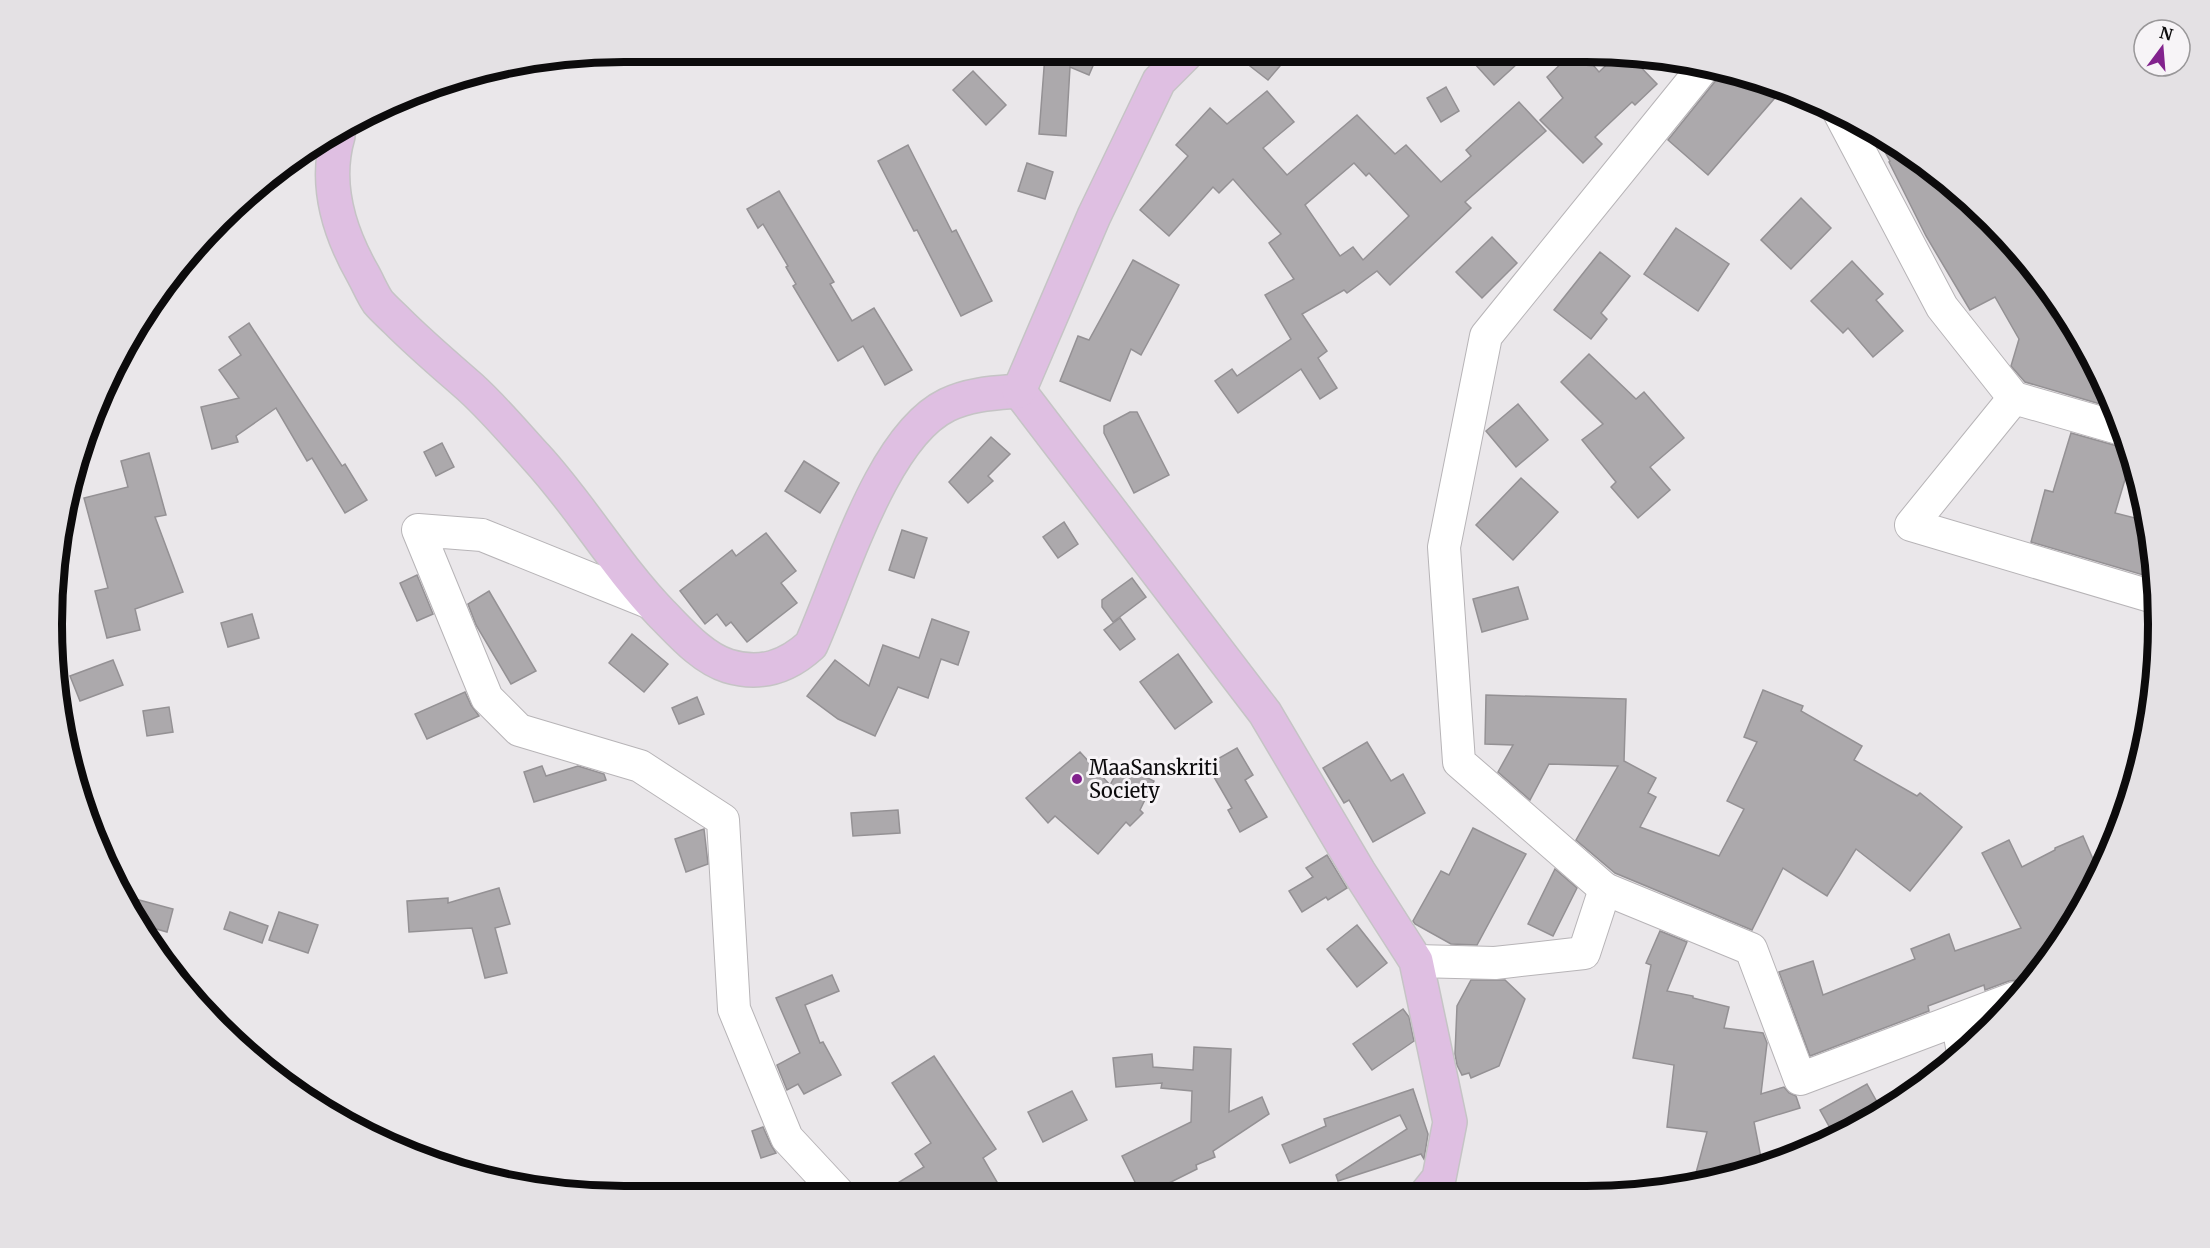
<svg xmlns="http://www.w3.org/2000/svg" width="2210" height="1248" font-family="Merriweather,serif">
  <rect width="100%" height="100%" fill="#eae7ea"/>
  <g fill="#aca9ac" stroke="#949194" stroke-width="1.5" fill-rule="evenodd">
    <path d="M 1036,51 L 1099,52 L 1089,75 L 1070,67 L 1066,136 L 1039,134 L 1045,55 Z"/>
    <path d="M 1232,52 L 1292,52 L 1268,80 Z"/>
    <path d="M 1464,52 L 1530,52 L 1494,85 Z"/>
    <path d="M 1559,52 L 1582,52 L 1599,72 L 1620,52 L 1627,53 L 1657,84 L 1635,105 L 1632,102 L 1595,137 L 1602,144 L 1583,163 L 1540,120 L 1563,98 L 1547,77 L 1565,60 Z"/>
    <path d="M 973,71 L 1006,105 L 986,125 L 953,90 Z"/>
    <path d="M 1721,72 L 1766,81 L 1780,92 L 1708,175 L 1668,140 L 1717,79 Z"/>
    <path d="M 1446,87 L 1459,111 L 1441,122 L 1427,98 Z"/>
    <path d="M 1267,91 L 1294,122 L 1263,148 L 1287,175 L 1357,115 L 1395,154 L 1406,145 L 1441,182 L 1471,156 L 1466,150 L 1519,102 L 1546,131 L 1465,202 L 1471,208 L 1390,285 L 1377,271 L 1347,293 L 1344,290 L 1302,314 L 1327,351 L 1318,358 L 1337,388 L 1320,399 L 1301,369 L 1238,413 L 1215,381 L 1232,369 L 1237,376 L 1291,339 L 1265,295 L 1294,279 L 1269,243 L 1281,234 L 1233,179 L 1219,193 L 1213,187 L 1169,236 L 1140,210 L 1188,156 L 1176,145 L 1210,108 L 1227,124 ZM 1354,163 L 1366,176 L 1369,173 L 1409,216 L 1363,260 L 1353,247 L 1340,256 L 1305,205 Z"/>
    <path d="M 1871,127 L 1964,193 L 2009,242 L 2052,317 L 2057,301 L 2100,371 L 2114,408 L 2025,382 L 2011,366 L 2019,339 L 1995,297 L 1970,310 L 1926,236 L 1889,162 L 1890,161 Z"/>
    <path d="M 908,145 L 952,232 L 956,230 L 992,301 L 961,316 L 917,230 L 914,231 L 878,161 Z"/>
    <path d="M 1027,163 L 1053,172 L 1045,199 L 1018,191 Z"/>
    <path d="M 779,191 L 834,282 L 830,284 L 852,321 L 874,308 L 912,370 L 885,385 L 863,346 L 838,361 L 793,286 L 796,284 L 786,267 L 788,266 L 763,224 L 758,228 L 747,209 Z"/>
    <path d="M 1801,198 L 1831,228 L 1791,269 L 1761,240 Z"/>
    <path d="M 1676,228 L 1729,264 L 1698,311 L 1644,274 Z"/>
    <path d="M 1492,237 L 1517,263 L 1482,298 L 1456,272 Z"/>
    <path d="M 1600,252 L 1630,276 L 1601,313 L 1607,319 L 1591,339 L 1554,310 Z"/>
    <path d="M 1133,260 L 1179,285 L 1141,355 L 1131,349 L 1110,401 L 1060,381 L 1078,336 L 1089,340 Z"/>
    <path d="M 1852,261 L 1883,294 L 1876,300 L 1903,331 L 1873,357 L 1848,328 L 1843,333 L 1811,301 Z"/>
    <path d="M 249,323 L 342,466 L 345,464 L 367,500 L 345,513 L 312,458 L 307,461 L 276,408 L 236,436 L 238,442 L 212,449 L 201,407 L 239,398 L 219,370 L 241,355 L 229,337 Z"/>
    <path d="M 1589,354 L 1636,399 L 1644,392 L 1684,438 L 1650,467 L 1670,490 L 1638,518 L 1611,487 L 1616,482 L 1582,440 L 1603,424 L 1561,382 Z"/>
    <path d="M 1518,404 L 1548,440 L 1516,467 L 1486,431 Z"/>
    <path d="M 1130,412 L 1137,412 L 1169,475 L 1134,493 L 1104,433 L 1104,426 Z"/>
    <path d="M 2071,433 L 2117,446 L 2128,446 L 2132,456 L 2115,513 L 2147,521 L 2157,579 L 2031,542 L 2045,490 L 2053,492 Z"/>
    <path d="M 991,437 L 1010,454 L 988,476 L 993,481 L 968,503 L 949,482 Z"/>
    <path d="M 442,443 L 454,467 L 436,476 L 424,452 Z"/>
    <path d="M 149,453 L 166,515 L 155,517 L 183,592 L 135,609 L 140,630 L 107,638 L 95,591 L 108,588 L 84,498 L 128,487 L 121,461 Z"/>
    <path d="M 804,461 L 839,483 L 820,513 L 785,491 Z"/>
    <path d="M 1521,478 L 1558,512 L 1513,560 L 1476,525 Z"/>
    <path d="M 1064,522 L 1078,544 L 1058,558 L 1043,537 Z"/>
    <path d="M 902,530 L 927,538 L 914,578 L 889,570 Z"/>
    <path d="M 766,533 L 796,571 L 781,583 L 797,603 L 747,642 L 731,622 L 726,626 L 717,614 L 705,624 L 680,591 L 732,550 L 736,556 Z"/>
    <path d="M 417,575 L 433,614 L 417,621 L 400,583 Z"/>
    <path d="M 1132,578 L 1146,597 L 1113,622 L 1102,607 L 1102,600 Z"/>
    <path d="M 1518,587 L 1528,619 L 1482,632 L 1473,599 Z"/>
    <path d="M 489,591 L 536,671 L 511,684 L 476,625 L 468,604 Z"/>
    <path d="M 252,614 L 259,638 L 228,647 L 221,623 Z"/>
    <path d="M 1120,618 L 1135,639 L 1120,650 L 1104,630 Z"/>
    <path d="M 932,619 L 969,632 L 958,665 L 941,659 L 928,698 L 898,687 L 875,736 L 838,719 L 807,696 L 835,660 L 869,686 L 883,645 L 919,658 Z"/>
    <path d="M 632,634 L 668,664 L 644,692 L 609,663 Z"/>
    <path d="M 1178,654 L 1212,702 L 1175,729 L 1140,682 Z"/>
    <path d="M 113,660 L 123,685 L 80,701 L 70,676 Z"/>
    <path d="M 1763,690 L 1803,706 L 1801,711 L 1862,746 L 1854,760 L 1917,796 L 1920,793 L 1962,827 L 1910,891 L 1856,849 L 1827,896 L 1783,868 L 1752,930 L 1615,873 L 1576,840 L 1618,766 L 1549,764 L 1530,800 L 1498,772 L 1513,745 L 1485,744 L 1486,695 L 1626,699 L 1624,761 L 1656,778 L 1648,793 L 1656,797 L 1640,827 L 1719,856 L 1744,809 L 1727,801 L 1757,742 L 1744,737 Z"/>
    <path d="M 465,692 L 471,705 L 479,716 L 427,739 L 415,714 Z"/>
    <path d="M 697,697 L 704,714 L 679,724 L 672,708 Z"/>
    <path d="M 169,707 L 173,732 L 147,736 L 143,711 Z"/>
    <path d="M 1367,742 L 1391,781 L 1403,774 L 1425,813 L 1373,842 L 1349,800 L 1344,803 L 1323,768 Z"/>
    <path d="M 1237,748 L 1253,775 L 1245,780 L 1267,817 L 1240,832 L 1228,810 L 1232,808 L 1207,765 Z"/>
    <path d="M 1080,752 L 1110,785 L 1121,765 L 1154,781 L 1140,810 L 1143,813 L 1130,826 L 1126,822 L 1098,854 L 1055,816 L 1048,823 L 1026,798 Z"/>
    <path d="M 542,766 L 546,776 L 578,766 L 604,774 L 606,780 L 534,802 L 524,772 Z"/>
    <path d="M 898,810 L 900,833 L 853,836 L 851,813 Z"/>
    <path d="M 1473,828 L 1526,854 L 1477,945 L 1451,944 L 1415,924 L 1413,921 L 1441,871 L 1449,875 Z"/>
    <path d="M 704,829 L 708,864 L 686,872 L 675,839 Z"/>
    <path d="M 2083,836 L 2099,873 L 2082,911 L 2026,984 L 2018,980 L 2009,981 L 1985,990 L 1984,985 L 1928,1006 L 1929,1011 L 1810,1056 L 1779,972 L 1813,961 L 1823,995 L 1915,959 L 1911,949 L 1949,934 L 1955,951 L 2021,928 L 1982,853 L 2009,840 L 2022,867 L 2055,850 L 2055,848 Z"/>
    <path d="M 1327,855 L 1347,888 L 1328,900 L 1326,897 L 1302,912 L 1289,891 L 1313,877 L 1306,868 Z"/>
    <path d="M 1555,869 L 1577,888 L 1553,936 L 1528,924 Z"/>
    <path d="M 499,888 L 510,924 L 495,928 L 507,973 L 485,978 L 472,928 L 409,932 L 407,901 L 448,898 L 448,903 Z"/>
    <path d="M 128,897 L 173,909 L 167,932 L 146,926 Z"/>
    <path d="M 230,912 L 268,926 L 262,943 L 224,929 Z"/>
    <path d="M 279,912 L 318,925 L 308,953 L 269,940 Z"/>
    <path d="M 1357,925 L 1387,963 L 1357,987 L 1327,949 Z"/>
    <path d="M 1660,931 L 1687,942 L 1667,991 L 1693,996 L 1693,998 L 1729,1007 L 1724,1028 L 1763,1033 L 1767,1043 L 1761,1094 L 1784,1087 L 1789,1093 L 1796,1096 L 1800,1108 L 1754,1122 L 1763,1168 L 1693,1184 L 1707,1132 L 1667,1127 L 1674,1065 L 1633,1058 L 1651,965 L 1646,963 Z"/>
    <path d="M 832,975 L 839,991 L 805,1005 L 820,1043 L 823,1042 L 841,1075 L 804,1094 L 798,1084 L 787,1090 L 777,1065 L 800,1053 L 776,998 Z"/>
    <path d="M 1471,980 L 1505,980 L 1525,999 L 1499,1066 L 1471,1078 L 1469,1073 L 1462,1075 L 1457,1065 L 1455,1054 L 1457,1006 Z"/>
    <path d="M 1403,1009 L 1409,1017 L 1414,1041 L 1372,1070 L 1353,1044 Z"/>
    <path d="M 1194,1047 L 1231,1049 L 1229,1112 L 1262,1097 L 1269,1114 L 1213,1151 L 1215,1157 L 1196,1165 L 1197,1169 L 1147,1194 L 1141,1194 L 1122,1156 L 1191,1122 L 1192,1091 L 1161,1088 L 1162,1083 L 1116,1087 L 1113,1058 L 1152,1054 L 1153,1067 L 1193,1070 Z"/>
    <path d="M 934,1056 L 996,1149 L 983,1158 L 1004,1194 L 878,1195 L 924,1167 L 915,1154 L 931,1143 L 892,1083 Z"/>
    <path d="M 1867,1084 L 1882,1111 L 1834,1135 L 1820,1110 Z"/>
    <path d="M 1413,1089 L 1428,1134 L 1424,1159 L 1421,1154 L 1338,1181 L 1336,1175 L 1407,1129 L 1400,1115 L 1290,1163 L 1282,1145 L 1326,1126 L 1324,1119 Z"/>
    <path d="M 1072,1091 L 1087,1120 L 1043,1142 L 1028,1112 Z"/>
    <path d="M 763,1127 L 771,1145 L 776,1153 L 761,1158 L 752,1131 Z"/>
  </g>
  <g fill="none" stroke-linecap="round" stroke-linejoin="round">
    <defs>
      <g id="minor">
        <path d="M 1703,68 L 1486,336 L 1444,547 L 1459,762 L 1605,889 L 1751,949 L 1800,1079 L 2015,998"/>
        <path d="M 1839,112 L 1942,307 L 2014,398 L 2122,429"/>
        <path d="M 2014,398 L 1911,525 L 2157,598"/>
        <path d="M 653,604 L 482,535 L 418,530 L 487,698 L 519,730 L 640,766 L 723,820 L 734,1009 L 787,1138 L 840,1195"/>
        <path d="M 1416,961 L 1495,963 L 1584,953 L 1605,889"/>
        <path d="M 1957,1020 L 1963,1052"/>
      </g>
      <g id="major">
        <path d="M 338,136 C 324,184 339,232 363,274 C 368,283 372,293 378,302 C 384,309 391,315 397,321 C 421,345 446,366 471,388 C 494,409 515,434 536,457 C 581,506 615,565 661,613 C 680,632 702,658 728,666 C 761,676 787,667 811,645 C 841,579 881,437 947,405 C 969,394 994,393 1019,391"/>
        <path d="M 1019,391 L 1265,713 L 1359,872 L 1416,961 L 1450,1122 L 1439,1178 L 1427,1193"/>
        <path d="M 1019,391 L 1094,216 L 1159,81 L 1188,52"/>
      </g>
    </defs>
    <use href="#minor" stroke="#b7b4b7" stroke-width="34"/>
    <use href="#major" stroke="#c5c4c5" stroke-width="36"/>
    <use href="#minor" stroke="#fff" stroke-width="32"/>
    <use href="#major" stroke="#dfbfe2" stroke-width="33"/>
  </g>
  <circle fill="#82228d" stroke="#f7f4f7" stroke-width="2" cx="1077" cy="779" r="6"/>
  <g text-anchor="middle" stroke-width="6" stroke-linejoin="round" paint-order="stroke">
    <g font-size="20" fill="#0c0b0c" stroke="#f7f4f7" text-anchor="start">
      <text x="1089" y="775">MaaSanskriti<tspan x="1089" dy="23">Society</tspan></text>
    </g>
  </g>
  <path d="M0 0H2210V1248H0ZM624 62H1586A562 562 0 0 1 2148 624V624A562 562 0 0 1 1586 1186H624A562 562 0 0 1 62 624V624A562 562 0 0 1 624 62Z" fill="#e4e1e4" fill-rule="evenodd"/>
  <path fill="none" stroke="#0c0b0c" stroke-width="8" d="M624 62H1586A562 562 0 0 1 2148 624V624A562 562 0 0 1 1586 1186H624A562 562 0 0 1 62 624V624A562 562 0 0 1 624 62Z"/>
  <g transform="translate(2162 48) rotate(16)"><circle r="28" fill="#f7f4f7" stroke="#999799" stroke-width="1.5"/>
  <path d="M0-4.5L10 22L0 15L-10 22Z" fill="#82228d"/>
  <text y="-9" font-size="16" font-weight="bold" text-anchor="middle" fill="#0c0b0c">N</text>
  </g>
</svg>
